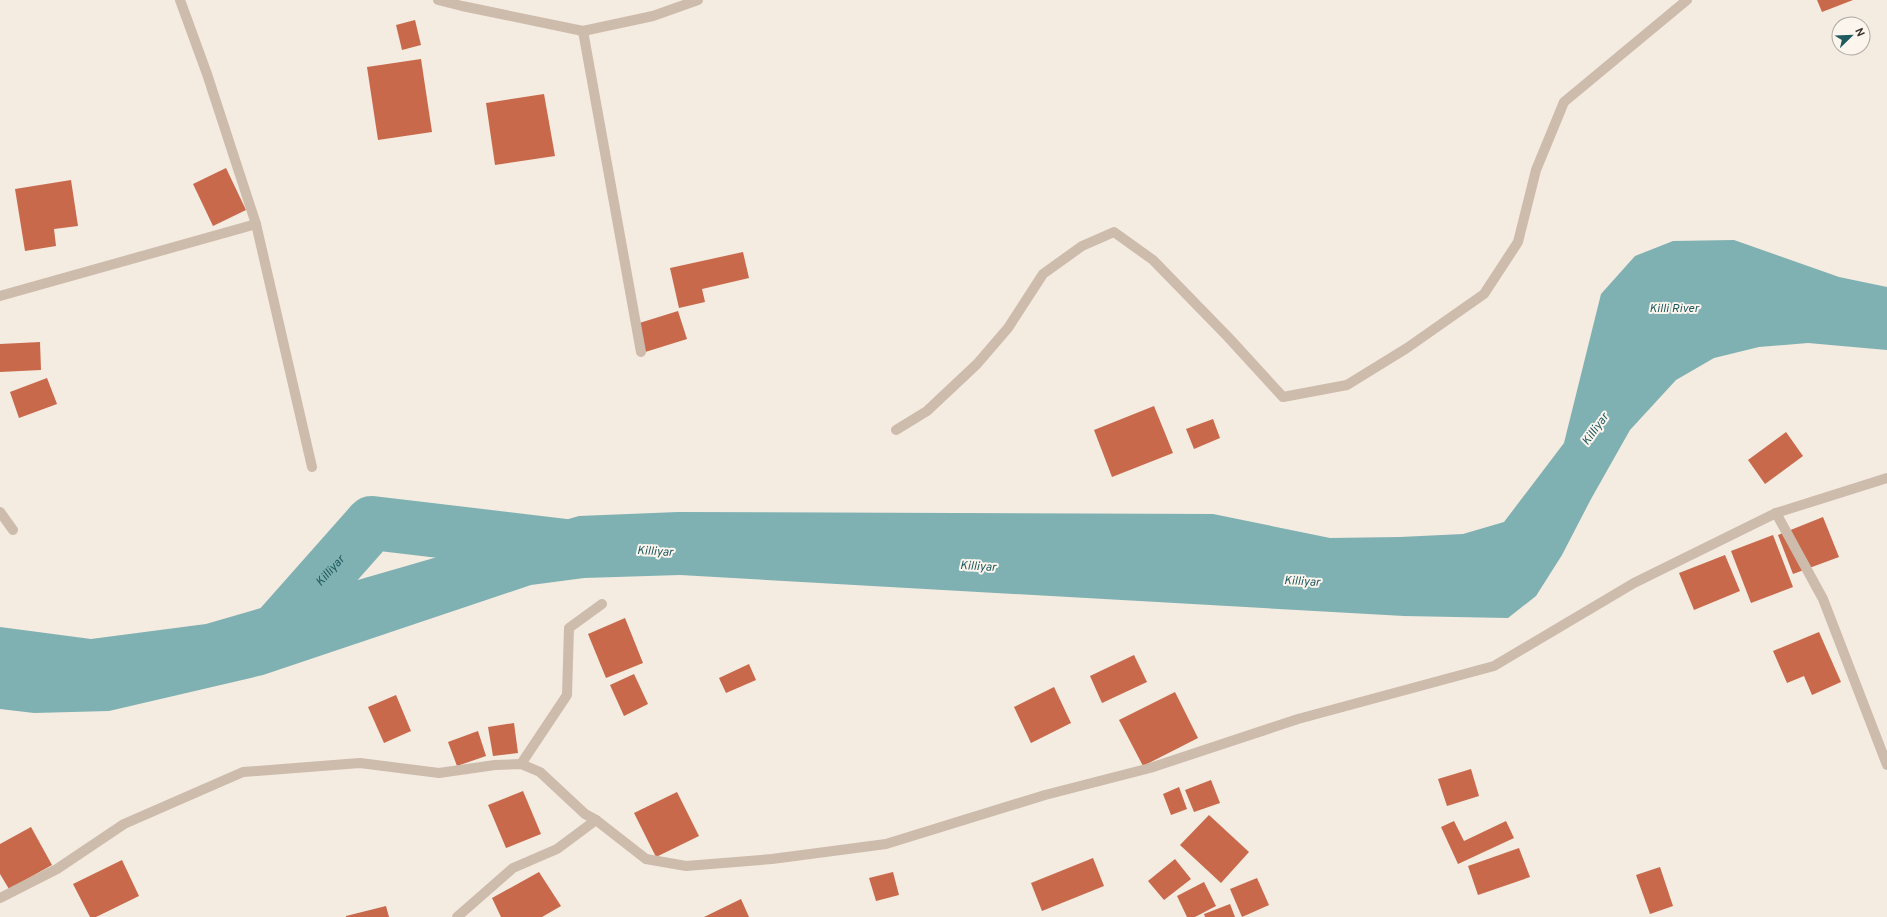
<svg xmlns="http://www.w3.org/2000/svg" width="1887" height="917" font-family="Overpass,sans-serif">
  <rect width="100%" height="100%" fill="#f4ebe1"/>
  <path fill="#7fb0b2" d="M 1734,240 L 1839,277 L 1887,287 L 1887,350 L 1808,343 L 1759,347 L 1714,358 L 1676,380 L 1630,430 L 1591,499 L 1562,555 L 1536,596 L 1508,618 L 1404,616 L 680,575 L 584,578 L 531,585 L 263,675 L 109,711 L 34,713 L 0,709 L 0,627 L 91,639 L 206,624 L 579,516 L 678,512 L 1213,514 L 1330,538 L 1400,537 L 1463,534 L 1504,522 L 1564,443 L 1601,294 L 1635,256 L 1673,241 Z"/>
  <g fill="none" stroke-linecap="round" stroke-linejoin="round">
    <path stroke="#7fb0b2" stroke-width="54" id="s1" d="M 258,647 L 263,646 L 372,523 L 574,547"/>
  </g>
  <g fill="#c8694b">
    <path d="M 1817,0 L 1853,0 L 1822,12 Z"/>
    <path d="M 415,20 L 421,45 L 402,50 L 396,25 Z"/>
    <path d="M 421,59 L 432,132 L 378,140 L 367,67 Z"/>
    <path d="M 544,94 L 555,156 L 495,165 L 486,103 Z"/>
    <path d="M 226,168 L 246,210 L 213,226 L 193,184 Z"/>
    <path d="M 71,180 L 78,226 L 54,229 L 56,246 L 25,251 L 15,189 Z"/>
    <path d="M 743,252 L 749,278 L 702,289 L 705,302 L 679,308 L 670,268 Z"/>
    <path d="M 678,311 L 687,339 L 642,353 L 633,325 Z"/>
    <path d="M 40,342 L 41,370 L 0,372 L 0,344 Z"/>
    <path d="M 47,378 L 57,404 L 19,418 L 10,392 Z"/>
    <path d="M 1154,406 L 1173,453 L 1112,477 L 1094,430 Z"/>
    <path d="M 1213,419 L 1220,438 L 1194,449 L 1186,429 Z"/>
    <path d="M 1786,432 L 1803,456 L 1765,484 L 1748,460 Z"/>
    <path d="M 1823,517 L 1839,557 L 1793,574 L 1778,535 Z"/>
    <path d="M 1773,535 L 1793,587 L 1751,603 L 1731,551 Z"/>
    <path d="M 1725,555 L 1740,591 L 1694,610 L 1679,573 Z"/>
    <path d="M 625,618 L 643,663 L 606,678 L 588,634 Z"/>
    <path d="M 1819,632 L 1841,682 L 1812,695 L 1804,676 L 1787,683 L 1773,651 Z"/>
    <path d="M 1134,655 L 1147,682 L 1102,703 L 1090,676 Z"/>
    <path d="M 749,664 L 756,680 L 726,693 L 719,678 Z"/>
    <path d="M 634,674 L 648,704 L 624,716 L 610,685 Z"/>
    <path d="M 1054,687 L 1071,723 L 1031,743 L 1014,707 Z"/>
    <path d="M 1175,692 L 1198,738 L 1143,766 L 1119,720 Z"/>
    <path d="M 396,695 L 411,731 L 384,743 L 368,707 Z"/>
    <path d="M 514,723 L 518,753 L 493,756 L 488,727 Z"/>
    <path d="M 478,731 L 486,756 L 457,766 L 448,742 Z"/>
    <path d="M 1471,769 L 1479,796 L 1447,806 L 1438,779 Z"/>
    <path d="M 1211,780 L 1220,803 L 1194,812 L 1185,790 Z"/>
    <path d="M 1179,787 L 1187,809 L 1171,815 L 1163,794 Z"/>
    <path d="M 523,791 L 541,834 L 506,848 L 488,805 Z"/>
    <path d="M 677,792 L 699,836 L 656,857 L 634,813 Z"/>
    <path d="M 1209,815 L 1249,852 L 1221,883 L 1180,845 Z"/>
    <path d="M 1454,821 L 1464,841 L 1506,821 L 1514,838 L 1458,864 L 1441,827 Z"/>
    <path d="M 31,827 L 52,865 L 9,889 L 0,874 L 0,844 Z"/>
    <path d="M 1519,848 L 1530,877 L 1478,895 L 1468,866 Z"/>
    <path d="M 1093,858 L 1104,886 L 1042,911 L 1031,883 Z"/>
    <path d="M 1175,859 L 1191,879 L 1164,900 L 1148,881 Z"/>
    <path d="M 122,860 L 139,896 L 96,917 L 90,917 L 73,884 Z"/>
    <path d="M 1660,867 L 1673,906 L 1650,914 L 1636,875 Z"/>
    <path d="M 539,872 L 561,906 L 542,917 L 501,917 L 492,898 Z"/>
    <path d="M 893,872 L 899,895 L 876,901 L 869,878 Z"/>
    <path d="M 1257,878 L 1269,905 L 1242,917 L 1230,889 Z"/>
    <path d="M 1204,882 L 1216,906 L 1195,917 L 1187,917 L 1177,896 Z"/>
    <path d="M 741,899 L 749,917 L 704,917 Z"/>
    <path d="M 1230,904 L 1235,917 L 1205,917 L 1204,914 Z"/>
    <path d="M 386,906 L 389,917 L 346,917 L 346,916 Z"/>
  </g>
  <g fill="none" stroke-linecap="round" stroke-linejoin="round">
    <g stroke="#cdbbac" stroke-width="10">
      <path d="M 180,0 L 207,74 L 256,224 L 312,467"/>
      <path d="M 438,0 L 462,6 L 583,31 L 653,16 L 698,0"/>
      <path d="M 583,31 L 641,352"/>
      <path d="M 0,296 L 256,224"/>
      <path d="M 896,430 L 927,411 L 977,364 L 1008,328 L 1043,274 L 1082,246 L 1114,232 L 1153,260 L 1228,337 L 1283,397 L 1347,385 L 1407,348 L 1484,294 L 1518,242 L 1536,170 L 1564,102 L 1687,0"/>
      <path d="M 0,512 L 13,530"/>
      <path d="M 1776,513 L 1823,599 L 1887,765"/>
      <path d="M 521,764 L 567,695 L 569,628 L 602,604"/>
      <path d="M 0,898 L 57,869 L 124,824 L 243,772 L 360,763 L 439,773 L 495,765 L 521,764 L 540,772 L 585,814 L 596,820 L 646,859 L 686,866 L 772,859 L 886,844 L 1045,795 L 1150,768 L 1298,719 L 1494,666 L 1634,583 L 1776,513 L 1887,478"/>
      <path d="M 457,917 L 513,868 L 557,849 L 596,820"/>
    </g>
  </g>
  <g text-anchor="middle" stroke-width="4" stroke-linejoin="round" paint-order="stroke">
    <g font-size="12" font-style="italic" fill="#1f5a5e" stroke="#fbf5ee">
      <text x="1674" y="312">Killi River</text>
      <text transform="translate(1595 429) rotate(-54)" y="4">Killiyar</text>
      <text transform="translate(655 551) rotate(3)" y="4">Killiyar</text>
      <text transform="translate(978 566) rotate(3)" y="4">Killiyar</text>
      <text dy="4" stroke="none"><textPath href="#s1" startOffset="106">Killiyar</textPath></text>
      <text transform="translate(1302 581) rotate(3)" y="4">Killiyar</text>
    </g>
  </g>
  <g transform="translate(1851 36) rotate(67)"><circle r="19" fill="#fbf5ee" stroke="#aea6a0"/>
  <path d="M0-3L7 15L0 10L-7 15Z" fill="#1f5a5e"/>
  <text y="-6" font-size="11" font-weight="bold" text-anchor="middle" fill="#3b302b">N</text>
  </g>
</svg>
